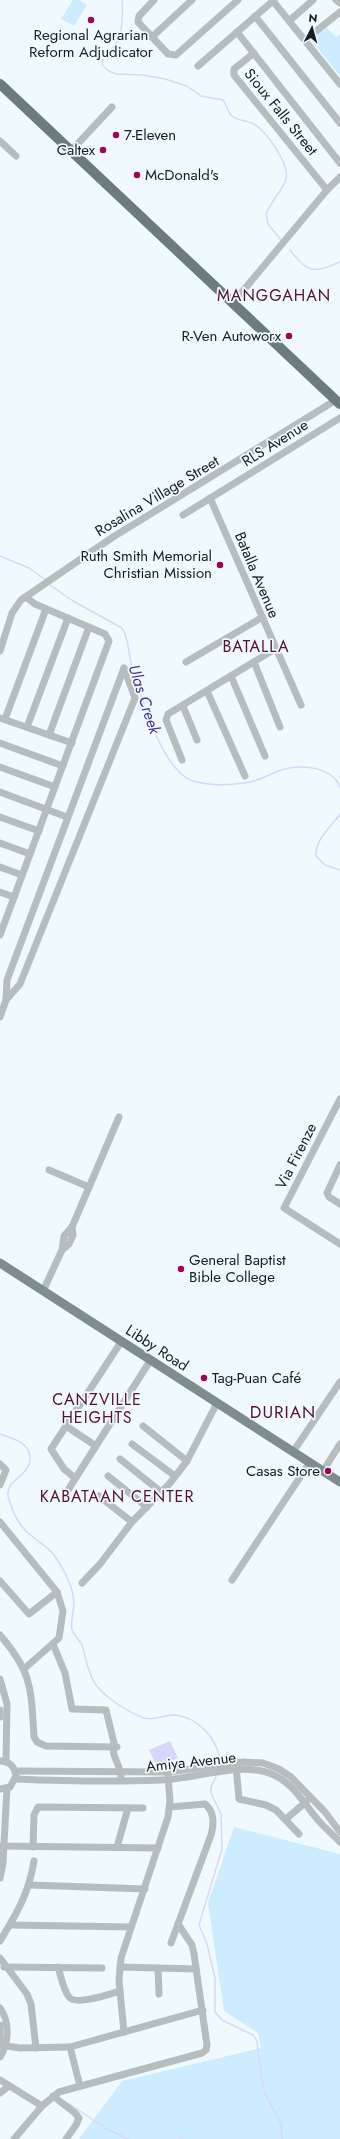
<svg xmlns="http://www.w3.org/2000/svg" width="340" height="2139" font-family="Jost,sans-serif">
  <rect width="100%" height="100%" fill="#f0f9fe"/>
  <g fill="#cdecff">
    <path d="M 73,0 L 79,0 L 87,5 L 74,26 L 61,19 Z"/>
    <path d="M 327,28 L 336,37 L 340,35 L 340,76 L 311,40 Z"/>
    <path d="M 234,1827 L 340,1854 L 340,2139 L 79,2139 L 122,2081 L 261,2048 L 258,2033 L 224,2011 L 208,1903 Z"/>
  </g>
  <path fill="#d7d8f9" d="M 170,1741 L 178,1758 L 157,1767 L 149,1750 Z"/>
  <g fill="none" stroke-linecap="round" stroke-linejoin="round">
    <g stroke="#d7d8f9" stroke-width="1.5">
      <path d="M 122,0 C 123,14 123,32 116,44 C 111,52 102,55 102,65 L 109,71 L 116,74 L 143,75 L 165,79 L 187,86 L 201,96 L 223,100 C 227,105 228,113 232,116 C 238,121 245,120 252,123 C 265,129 290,164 286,179 C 284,188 270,203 266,214 L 268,224 L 281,240"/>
      <path d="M 290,250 C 307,273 314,274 340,262"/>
      <path d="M 0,556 L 29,568 L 46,580"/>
      <path d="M 50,585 L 73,601 L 122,628 C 129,639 128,651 131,663 C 139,691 162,772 193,781 C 210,786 233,785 250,782 C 260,780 269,775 278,771 C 298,764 331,765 340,787"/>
      <path d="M 340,814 C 331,827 315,839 316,856 L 325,865 L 340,870"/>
      <path d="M 0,1434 C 12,1438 28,1442 30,1456 C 32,1476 5,1479 8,1496 C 12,1512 20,1528 33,1537 C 40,1543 48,1547 54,1555 C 63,1568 73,1587 74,1602 C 74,1611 70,1621 72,1630 C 74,1636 79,1639 82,1645 C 86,1657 88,1675 96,1685 C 107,1699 128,1712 144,1718 C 153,1721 164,1715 174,1715 C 197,1716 218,1739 220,1761"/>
      <path d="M 216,1777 L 211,1787 L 211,1793 L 221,1814 L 222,1849 L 199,1925 L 207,1944 L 215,1978 L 215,2012 L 222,2020 L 253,2035 L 257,2041 L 258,2052"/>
      <path d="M 259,2056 L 263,2088"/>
      <path d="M 264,2091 L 281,2124 L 282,2139"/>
      <path d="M 68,2103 L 102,2126"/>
      <path d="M 105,2128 L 128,2139"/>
      <path d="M 178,2139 L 184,2139"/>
    </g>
    <g stroke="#b6bdbf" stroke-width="7">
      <path d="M 154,0 L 139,16 L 138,22 L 168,54 L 176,55 L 238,0"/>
      <path d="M 336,0 L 340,3"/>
      <path d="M 273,1 L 340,84"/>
      <path d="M 255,16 L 340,123"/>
      <path d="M 289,21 L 313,0"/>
      <path d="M 237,32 L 340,163"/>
      <path d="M 152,37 L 192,0"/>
      <path d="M 305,40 L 340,12"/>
      <path d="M 254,53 L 234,69 L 234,75 L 327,190"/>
      <path d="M 198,66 L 274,0"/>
      <path d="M 0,141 L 16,156"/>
      <path d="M 71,151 L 112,107"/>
      <path d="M 232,304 L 327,190 L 340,177"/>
      <path d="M 210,498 L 301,705"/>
      <path d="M 183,515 L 340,418"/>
      <path d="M 0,651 L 12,613 L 21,600 L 113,537 L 336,400"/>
      <path d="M 186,662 L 261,618"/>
      <path d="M 254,662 L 280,727"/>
      <path d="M 231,676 L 265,756"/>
      <path d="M 207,691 L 245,776"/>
      <path d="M 183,706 L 197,740"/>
      <path d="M 0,718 L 72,743"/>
      <path d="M 5,719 L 46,609"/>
      <path d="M 27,727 L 68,618"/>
      <path d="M 49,735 L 89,627"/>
      <path d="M 0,743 L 63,766"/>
      <path d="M 182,760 L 166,720 L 168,714 L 275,649"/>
      <path d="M 0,767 L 55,787"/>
      <path d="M 0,792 L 67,817"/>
      <path d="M 0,817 L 39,831"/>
      <path d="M 0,843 L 30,854"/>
      <path d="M 0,867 L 22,875"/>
      <path d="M 0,892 L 14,897"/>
      <path d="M 0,935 L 109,641 L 105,634 L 35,604 L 26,597"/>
      <path d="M 6,1000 L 7,980 L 124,668"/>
      <path d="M 0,1017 L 6,1000 L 20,984 L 135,698 L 124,668"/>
      <path d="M 340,1099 L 284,1208 L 340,1244"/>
      <path d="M 340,1165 L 327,1193 L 329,1197 L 340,1204"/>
      <path d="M 49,1170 L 89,1187"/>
      <path d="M 62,1250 L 64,1236 L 72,1227 L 119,1117"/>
      <path d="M 43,1291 L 62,1250 L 69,1244 L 73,1235 L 72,1227"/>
      <path d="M 66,1426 L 96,1446"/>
      <path d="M 143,1426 L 187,1461"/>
      <path d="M 132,1444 L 175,1476"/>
      <path d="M 293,1452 L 340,1382"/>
      <path d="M 120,1459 L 161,1492"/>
      <path d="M 0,1464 L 6,1470 L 0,1485"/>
      <path d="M 323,1471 L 340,1444"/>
      <path d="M 108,1476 L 147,1507"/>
      <path d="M 75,1478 L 64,1469 L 51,1449 L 121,1342"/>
      <path d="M 68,1490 L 150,1361"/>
      <path d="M 99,1496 L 132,1522"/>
      <path d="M 0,1522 L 57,1592 L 63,1611 L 59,1638 L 24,1669"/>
      <path d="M 232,1580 L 310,1462"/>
      <path d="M 0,1581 L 29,1614 L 57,1592"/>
      <path d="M 82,1583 L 100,1564 L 132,1522 L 170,1483 L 187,1461 L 217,1403"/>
      <path d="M 0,1635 C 33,1673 31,1690 34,1737 L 37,1742 L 46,1746 L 117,1747"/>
      <path d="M 53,1644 L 65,1673 L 72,1709 L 106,1710 L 114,1743 C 110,1755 121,1765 121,1777"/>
      <path d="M 0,1679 L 7,1704 L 6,1762"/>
      <path d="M 0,1710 L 0,1717"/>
      <path d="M 0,1761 C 9,1761 15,1767 16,1776 L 10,1787 L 0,1789"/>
      <path d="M 236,1766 L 239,1799 L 266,1805 L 276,1810 L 299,1834"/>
      <path d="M 15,1771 L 168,1772 L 243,1762 L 263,1763 L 279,1769 L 291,1777 L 325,1812 L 340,1832"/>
      <path d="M 15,1779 C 64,1781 112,1782 161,1780 C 196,1779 242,1760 274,1775 C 294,1784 305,1805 318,1820 C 325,1828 333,1835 340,1842"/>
      <path d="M 170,1807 L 205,1804 C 215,1812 214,1824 211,1835 L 171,1943"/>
      <path d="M 286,1819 L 307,1801"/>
      <path d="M 0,1846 L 158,1848"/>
      <path d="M 33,1847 L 34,1815 L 38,1807 L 143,1808"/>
      <path d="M 117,1847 L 128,1808"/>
      <path d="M 0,1878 L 3,1863 L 7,1788"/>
      <path d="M 30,1885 L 145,1889"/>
      <path d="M 10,1925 L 131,1927"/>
      <path d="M 0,1941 C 17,1913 29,1893 34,1861"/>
      <path d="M 0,1958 L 27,1994 L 31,2004 L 36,2048"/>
      <path d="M 4,1967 L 102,1968"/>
      <path d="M 58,1967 C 61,1976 63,1989 69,1997 C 76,2006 110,1994 120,1991"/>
      <path d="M 120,1967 L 196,1969"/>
      <path d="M 158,1968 L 159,1994"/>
      <path d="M 0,2008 C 10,2022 9,2043 0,2057"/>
      <path d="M 0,2025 L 0,2041"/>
      <path d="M 124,2032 L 119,1981 L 121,1958 L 168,1817 L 170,1801 L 168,1776"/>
      <path d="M 0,2045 L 20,2048 L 70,2047 L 203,2010"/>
      <path d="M 70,2047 L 80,2086"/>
      <path d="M 0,2080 L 42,2106"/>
      <path d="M 0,2093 L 9,2086"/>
      <path d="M 53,2096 L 75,2113 L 79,2118 L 76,2125 L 66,2139"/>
      <path d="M 14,2139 L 42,2106 L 59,2092 L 202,2053 L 206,2050 L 207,2045 L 194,1954 L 192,1945 L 178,1924"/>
    </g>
    <path stroke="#7f8d8f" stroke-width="9" d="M 0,1263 L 340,1482"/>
    <path stroke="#6b7b7e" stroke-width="10" d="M 0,84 L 340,404"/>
  </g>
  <g fill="#9c0653" stroke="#f0f9fe" stroke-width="1.5">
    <circle cx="91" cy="20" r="4"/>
    <circle cx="116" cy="135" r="4"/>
    <circle cx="103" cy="150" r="4"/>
    <circle cx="137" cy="175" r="4"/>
    <circle cx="289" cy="336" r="4"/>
    <circle cx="220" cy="565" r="4"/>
    <circle cx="181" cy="1269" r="4"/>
    <circle cx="204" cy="1378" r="4"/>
    <circle cx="328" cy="1471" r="4"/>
  </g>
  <g text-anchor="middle" stroke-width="3.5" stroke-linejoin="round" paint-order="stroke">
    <g font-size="15" fill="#171d20" stroke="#f0f9fe" text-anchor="start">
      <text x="91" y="40" text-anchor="middle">Regional Agrarian<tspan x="91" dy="17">Reform Adjudicator</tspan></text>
      <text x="124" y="140">7-Eleven</text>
      <text x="95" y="155" text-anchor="end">Caltex</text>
      <text x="145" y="180">McDonald's</text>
      <text x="281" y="341" text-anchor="end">R-Ven Autoworx</text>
      <text x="212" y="561" text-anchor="end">Ruth Smith Memorial<tspan x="212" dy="17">Christian Mission</tspan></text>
      <text x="189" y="1265">General Baptist<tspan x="189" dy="17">Bible College</tspan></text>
      <text x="212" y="1383">Tag-Puan Café</text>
      <text x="320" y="1476" text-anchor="end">Casas Store</text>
    </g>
    <g font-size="15" fill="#171d20" stroke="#f0f9fe">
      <text transform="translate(281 112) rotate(51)" y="5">Sioux Falls Street</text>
      <text transform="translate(275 443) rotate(-32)" y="5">RLS Avenue</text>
      <text transform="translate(157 496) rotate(-31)" y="5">Rosalina Village Street</text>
      <text transform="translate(257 575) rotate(67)" y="5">Batalla Avenue</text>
      <text transform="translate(296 1156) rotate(-63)" y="5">Via Firenze</text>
      <text transform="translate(157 1348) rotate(33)" y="5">Libby Road</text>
      <text transform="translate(191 1762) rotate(-6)" y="5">Amiya Avenue</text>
    </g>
    <g font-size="16" letter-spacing="1" fill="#54122e" stroke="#f0f9fe">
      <text x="274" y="301">MANGGAHAN</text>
      <text x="256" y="652">BATALLA</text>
      <text x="97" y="1405">CANZVILLE<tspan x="97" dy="18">HEIGHTS</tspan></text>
      <text x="117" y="1502">KABATAAN CENTER</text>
    </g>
    <g font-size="16" font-style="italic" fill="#453993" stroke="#f0f9fe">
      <text transform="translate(145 699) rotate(72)" y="6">Ulas Creek</text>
    </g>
    <g font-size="17" letter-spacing="1" fill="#54122e" stroke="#f0f9fe">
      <text x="283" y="1418">DURIAN</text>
    </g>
  </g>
  <g transform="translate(312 28) rotate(6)" stroke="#f0f9fe" stroke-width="3" paint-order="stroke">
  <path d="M0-3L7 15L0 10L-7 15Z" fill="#171d20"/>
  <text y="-6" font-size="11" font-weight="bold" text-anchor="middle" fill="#171d20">N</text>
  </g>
</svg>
